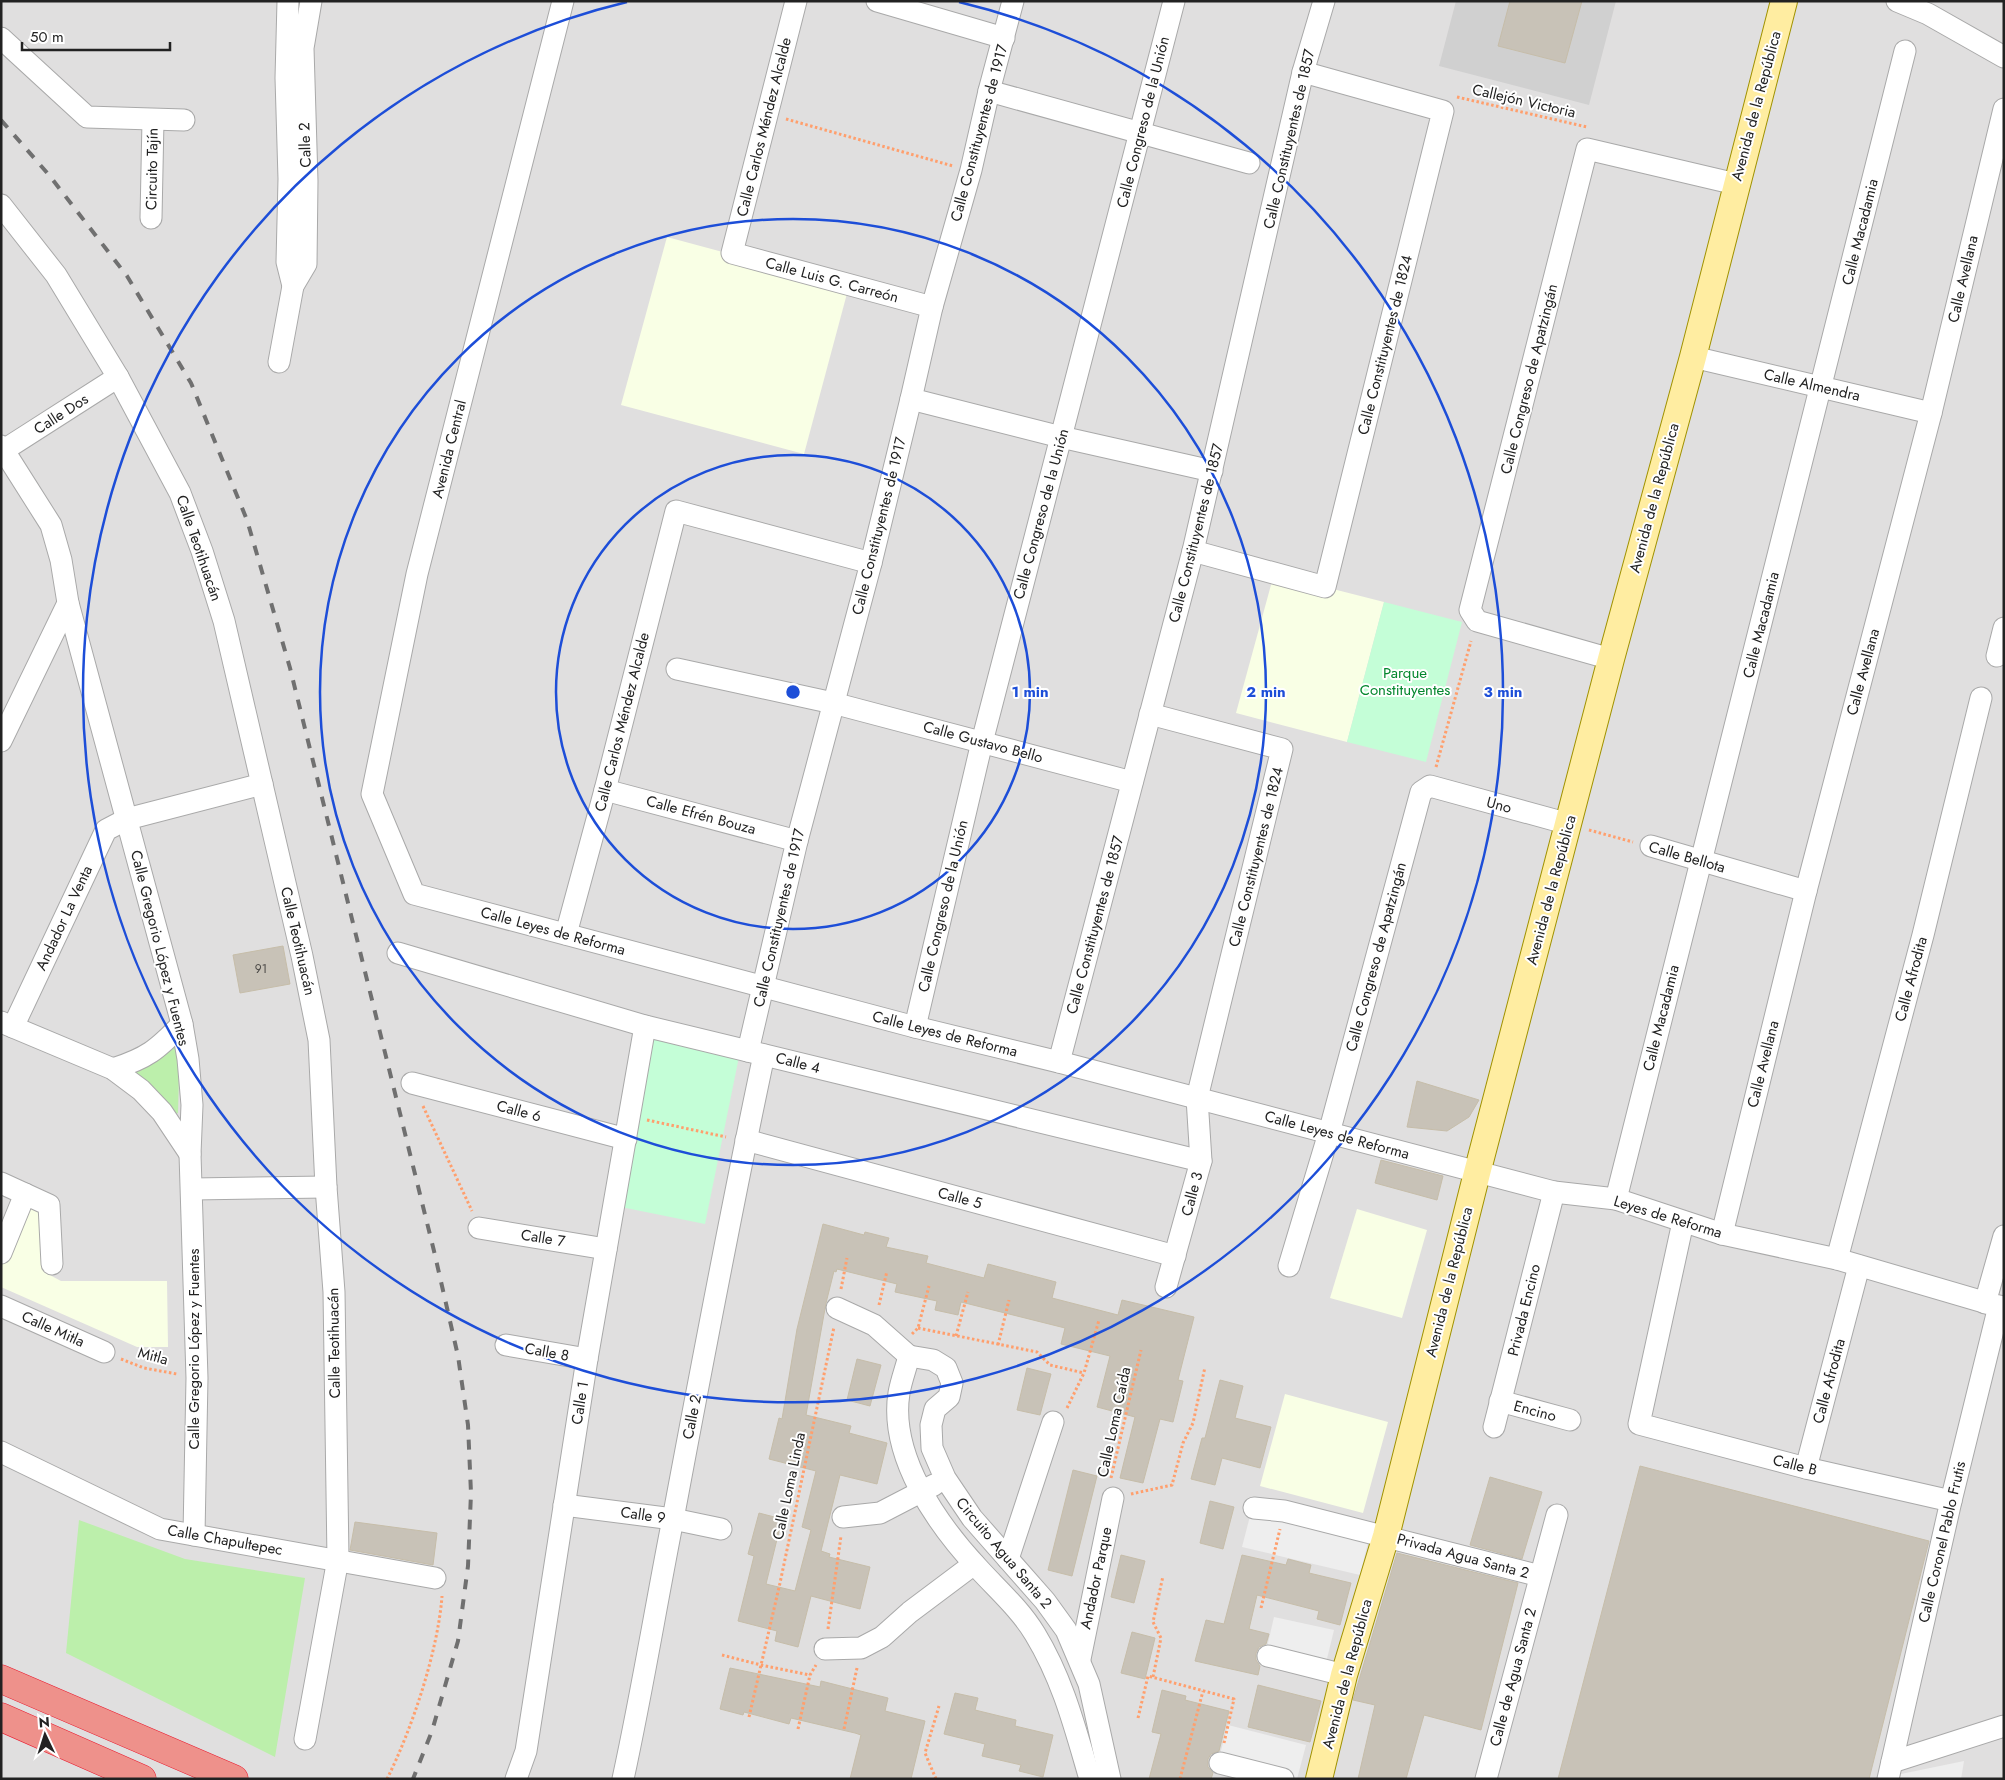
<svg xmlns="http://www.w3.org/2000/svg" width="2005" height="1780" font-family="Jost,sans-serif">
  <rect width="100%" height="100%" fill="#f3f2e8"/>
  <rect fill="#e0dfdf" x="1" y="1" width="2003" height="1778"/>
  <g fill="#f9ffe5">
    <path d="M 667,237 L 849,286 L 804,454 L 621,405 Z"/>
    <path d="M 1274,574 L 1384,602 L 1347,742 L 1236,713 Z"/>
    <path d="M 24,1199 L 41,1203 L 46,1273 L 61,1281 L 167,1281 L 168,1347 L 137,1347 L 1,1287 L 1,1255 Z"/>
    <path d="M 1357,1209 L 1427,1230 L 1402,1318 L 1330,1298 Z"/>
    <path d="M 1285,1394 L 1388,1422 L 1363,1513 L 1260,1486 Z"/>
  </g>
  <path fill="#d0d0d0" d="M 1456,1 L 1616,1 L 1589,105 L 1439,66 Z"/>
  <g fill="#bcefab">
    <path d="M 175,1036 L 179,1075 L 178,1113 L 172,1116 L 156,1092 L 124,1062 Z"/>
    <path d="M 79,1520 L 185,1559 L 305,1578 L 275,1757 L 66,1653 Z"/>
  </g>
  <g fill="#c4fed7">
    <path d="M 1384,602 L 1462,622 L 1426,762 L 1347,742 Z"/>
    <path d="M 652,1029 L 741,1047 L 705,1224 L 616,1206 Z"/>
  </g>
  <g fill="#eee">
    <path d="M 1255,1497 L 1372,1526 L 1360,1575 L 1242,1547 Z"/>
    <path d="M 1274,1617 L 1334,1630 L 1322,1679 L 1263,1665 Z"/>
    <path d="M 1228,1725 L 1306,1745 L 1297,1779 L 1242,1779 L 1215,1772 Z"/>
    <path d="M 1964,1761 L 1961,1779 L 1900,1779 L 1901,1774 Z"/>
  </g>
  <g fill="#c8c2b7" stroke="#c6bda9">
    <path d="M 1510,1 L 1582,1 L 1565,63 L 1498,46 Z"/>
    <path d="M 283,946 L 290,984 L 240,993 L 233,955 Z"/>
    <path d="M 1417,1081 L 1479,1100 L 1469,1117 L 1447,1131 L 1407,1127 Z"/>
    <path d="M 1381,1160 L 1443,1176 L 1437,1200 L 1375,1183 Z"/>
    <path d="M 823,1224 L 864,1235 L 865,1232 L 889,1238 L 886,1247 L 928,1256 L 926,1263 L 984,1278 L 988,1264 L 1056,1282 L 1052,1298 L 1118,1315 L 1122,1300 L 1194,1317 L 1178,1380 L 1183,1381 L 1173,1422 L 1160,1419 L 1143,1483 L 1120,1478 L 1135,1417 L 1097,1407 L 1110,1356 L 1061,1344 L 1065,1328 L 961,1302 L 958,1315 L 935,1310 L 937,1301 L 895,1292 L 897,1284 L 837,1269 L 836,1272 L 834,1271 L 826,1303 L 806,1415 L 851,1426 L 849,1433 L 887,1443 L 877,1484 L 840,1475 L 821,1551 L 830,1554 L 829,1557 L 870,1567 L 860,1609 L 811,1596 L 798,1647 L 775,1641 L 777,1631 L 738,1621 L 754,1556 L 748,1554 L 759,1513 L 782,1519 L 766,1584 L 795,1591 L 811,1530 L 802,1527 L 816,1471 L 769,1459 L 779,1418 L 782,1419 L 797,1329 Z"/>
    <path d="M 857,1359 L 881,1365 L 870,1406 L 847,1400 Z"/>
    <path d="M 1027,1368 L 1051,1374 L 1040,1415 L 1017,1410 Z"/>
    <path d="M 1220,1380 L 1243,1386 L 1235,1418 L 1271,1427 L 1260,1468 L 1222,1458 L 1215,1485 L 1191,1479 L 1202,1438 L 1205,1438 Z"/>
    <path d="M 1640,1466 L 1929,1541 L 1869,1779 L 1558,1779 Z"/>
    <path d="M 1073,1470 L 1097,1476 L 1072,1576 L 1048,1570 Z"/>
    <path d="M 1490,1477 L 1542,1492 L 1522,1559 L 1470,1545 Z"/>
    <path d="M 1210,1501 L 1234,1507 L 1223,1549 L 1200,1543 Z"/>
    <path d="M 355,1522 L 437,1533 L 433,1565 L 350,1550 Z"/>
    <path d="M 1397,1553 L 1518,1583 L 1481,1730 L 1424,1715 L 1406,1779 L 1358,1779 L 1375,1705 L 1353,1700 Z"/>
    <path d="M 1121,1555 L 1145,1561 L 1134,1603 L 1111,1597 Z"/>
    <path d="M 1242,1555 L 1286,1565 L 1288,1559 L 1311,1565 L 1309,1573 L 1351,1583 L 1340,1625 L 1317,1619 L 1319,1611 L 1257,1595 L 1249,1629 L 1269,1634 L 1266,1644 L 1259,1647 L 1256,1653 L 1256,1660 L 1260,1666 L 1258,1675 L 1195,1661 L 1206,1620 L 1224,1624 Z"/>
    <path d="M 1132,1632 L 1155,1638 L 1145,1679 L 1121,1673 Z"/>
    <path d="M 730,1668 L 820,1687 L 821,1681 L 888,1698 L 885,1711 L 925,1721 L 911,1779 L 850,1779 L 861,1735 L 855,1733 L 791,1718 L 789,1724 L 744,1712 L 743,1715 L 720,1709 Z"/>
    <path d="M 1258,1685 L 1321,1701 L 1310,1742 L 1248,1727 Z"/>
    <path d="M 1162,1690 L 1186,1696 L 1185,1700 L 1229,1711 L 1219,1751 L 1211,1754 L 1208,1759 L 1208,1767 L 1213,1773 L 1211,1779 L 1149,1779 L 1161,1734 L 1152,1732 Z"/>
    <path d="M 955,1693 L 978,1698 L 975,1710 L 1016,1720 L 1015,1726 L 1053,1735 L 1043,1777 L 1019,1771 L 1021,1765 L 982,1756 L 985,1744 L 944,1734 Z"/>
  </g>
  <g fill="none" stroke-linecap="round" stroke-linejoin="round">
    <defs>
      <g id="minor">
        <path d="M 288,1 L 286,78 L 289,179 L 287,262 L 293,286"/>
        <path d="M 563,1 L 417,574 L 372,794 L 414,894 L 915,1027 L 1059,1062 L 1554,1192 L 1616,1199 L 1722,1234 L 1837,1259 L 2004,1308"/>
        <path d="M 796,1 L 732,253 L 932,307"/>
        <path d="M 877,1 L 1004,38"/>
        <path d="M 1897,1 L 1928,14 L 2004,57"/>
        <path d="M 1,38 L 87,117 L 184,120"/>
        <path d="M 989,91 L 1249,163"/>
        <path d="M 1,205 L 56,275 L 118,377 L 180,493 L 202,551 L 224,621 L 302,956 L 319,1040 L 326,1187 L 334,1292 L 338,1559 L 305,1739"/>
        <path d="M 151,218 L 153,120"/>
        <path d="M 1693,357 L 1931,413"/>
        <path d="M 279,362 L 293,286 L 306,264 L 307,181 L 303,48 L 311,1"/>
        <path d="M 911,399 L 1061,437 L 1212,471"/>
        <path d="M 1,446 L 51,525 L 61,560 L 68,603 L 182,1024 L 188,1059 L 192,1105 L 190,1154 L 197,1378 L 194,1535"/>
        <path d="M 4,450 L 118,377"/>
        <path d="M 1193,551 L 1325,587 L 1443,111 L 1303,72"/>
        <path d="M 1997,656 L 2004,628"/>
        <path d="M 1611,659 L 1477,621 L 1470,610 L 1587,149 L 1736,184"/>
        <path d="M 677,669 L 833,703 L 1132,782"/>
        <path d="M 1150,714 L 1282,749 L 1197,1098 L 1201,1161 L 1166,1287"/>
        <path d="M 1,741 L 68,603"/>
        <path d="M 605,790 L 797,841"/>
        <path d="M 1651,846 L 1806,891"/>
        <path d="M 566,934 L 605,790 L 676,511 L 871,563"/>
        <path d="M 398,953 L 645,1026 L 1201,1161"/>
        <path d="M 1,1022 L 113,1069 L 141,1090 L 162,1112 L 190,1154"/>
        <path d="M 13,1027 L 106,830 L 127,819 L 262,784"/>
        <path d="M 915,1027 L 982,742 L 1174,1"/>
        <path d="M 748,1051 L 797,841 L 871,563 L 911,399 L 932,307 L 971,170 L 989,91 L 1013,1"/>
        <path d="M 1059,1062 L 1193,551 L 1303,72 L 1324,1"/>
        <path d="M 113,1069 C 147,1058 157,1050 182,1024"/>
        <path d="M 412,1083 L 626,1139"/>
        <path d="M 746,1140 L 1175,1256"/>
        <path d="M 1,1183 L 49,1205 L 52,1264"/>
        <path d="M 193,1189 L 326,1187"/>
        <path d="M 1616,1199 L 1905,51"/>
        <path d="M 1683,1222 L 1639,1424 L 1806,1468 L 1951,1501"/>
        <path d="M 479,1228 L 606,1249"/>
        <path d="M 1722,1234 L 1806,891 L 1931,413 L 2004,109"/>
        <path d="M 1,1253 L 25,1194"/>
        <path d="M 1837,1259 L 1923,935 L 1981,698"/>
        <path d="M 1289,1266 L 1329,1133 L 1421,792 L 1430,786 L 1569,824"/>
        <path d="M 1985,1303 L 2004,1236"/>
        <path d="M 1,1306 L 104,1352"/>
        <path d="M 837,1308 L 874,1325 L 909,1356"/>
        <path d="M 506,1345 L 587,1359"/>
        <path d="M 909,1356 L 933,1360 L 946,1368 L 952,1383 L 949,1397 L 935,1409 L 931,1425 L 932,1448 L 945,1478 L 972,1518 L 1045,1601 L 1066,1630 L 1089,1684 L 1110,1779"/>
        <path d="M 909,1356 C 906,1368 901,1381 899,1393 C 889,1456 937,1524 978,1568 C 997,1589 1020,1609 1035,1634 C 1063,1680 1075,1728 1090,1779"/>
        <path d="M 1500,1401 L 1570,1420"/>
        <path d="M 1494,1427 L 1554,1192"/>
        <path d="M 1,1452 L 160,1529 L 435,1578"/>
        <path d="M 1806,1468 L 1859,1266"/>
        <path d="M 564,1505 L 673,1519 L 721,1529"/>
        <path d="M 1254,1508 L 1284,1511 L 1540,1576"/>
        <path d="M 843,1517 L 880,1513 L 934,1485"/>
        <path d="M 1008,1559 L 1053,1422"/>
        <path d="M 825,1649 L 861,1648 L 882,1637 L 910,1612 L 974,1564"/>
        <path d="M 1268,1656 L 1344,1675"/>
        <path d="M 1080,1659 L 1113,1498"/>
        <path d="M 1892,1762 L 2004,1726"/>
        <path d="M 1220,1763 L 1283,1779"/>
        <path d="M 516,1779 L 526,1751 L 587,1359 L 645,1026"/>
        <path d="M 623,1779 C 642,1692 656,1605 673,1519 C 702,1364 731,1209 764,1055"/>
        <path d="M 1486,1779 L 1557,1515"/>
        <path d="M 1888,1779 L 1951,1501 L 1999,1306"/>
      </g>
      <path id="major" d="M 1319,1779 L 1344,1675 L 1386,1536 L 1477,1173 L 1611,659 L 1693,357 L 1784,1"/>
      <g id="highway">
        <path d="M 1,1679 L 234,1779"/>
        <path d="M 1,1717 L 142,1779"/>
      </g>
    </defs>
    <use href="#minor" stroke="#a9a9a9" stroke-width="23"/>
    <use href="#major" stroke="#a09200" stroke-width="28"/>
    <use href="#highway" stroke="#e91c30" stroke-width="29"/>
    <g stroke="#ff9f6d" stroke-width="3" stroke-dasharray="2.5 2.5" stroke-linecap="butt">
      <path d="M 1457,97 L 1587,127"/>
      <path d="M 786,119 L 953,166"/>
      <path d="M 1436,767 L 1471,641"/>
      <path d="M 1589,830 L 1633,842"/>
      <path d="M 423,1106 L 472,1211"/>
      <path d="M 647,1120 L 726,1137"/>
      <path d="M 841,1289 L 847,1258"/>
      <path d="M 879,1305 L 887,1271"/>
      <path d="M 918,1328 L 1037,1352 L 1050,1365 L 1084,1373"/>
      <path d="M 912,1334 L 918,1328 L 929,1286"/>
      <path d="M 956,1336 L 968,1292"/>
      <path d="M 998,1345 L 1009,1300"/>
      <path d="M 121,1359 L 144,1368 L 177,1374"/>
      <path d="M 1067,1408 L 1084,1373 L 1099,1320"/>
      <path d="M 1111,1478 L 1141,1350"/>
      <path d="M 1131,1494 L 1172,1485 L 1183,1443 L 1193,1423 L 1205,1367"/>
      <path d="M 1261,1608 L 1280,1529"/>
      <path d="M 828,1629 L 841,1536"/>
      <path d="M 722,1655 L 761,1665 L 810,1675"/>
      <path d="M 1153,1677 L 1161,1638 L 1153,1622 L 1163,1576"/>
      <path d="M 749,1717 L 780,1583 L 834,1327"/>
      <path d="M 1138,1718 L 1148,1676 L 1234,1699 L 1224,1743"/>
      <path d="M 798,1729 L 810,1675 L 816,1665"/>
      <path d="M 844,1729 L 857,1668"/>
      <path d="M 387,1779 C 412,1729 438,1651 442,1596"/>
      <path d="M 936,1779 L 925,1753 L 939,1706"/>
      <path d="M 1180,1779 L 1203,1691"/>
    </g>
    <use href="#minor" stroke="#fff" stroke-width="21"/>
    <use href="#major" stroke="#ffeda1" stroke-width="26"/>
    <use href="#highway" stroke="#ee918b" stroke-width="28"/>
    <path stroke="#707070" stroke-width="4" stroke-dasharray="10 10" stroke-linecap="butt" d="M 1,120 L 49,175 L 127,276 L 191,383 L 247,520 L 290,668 L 434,1251 L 458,1356 L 468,1425 L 471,1493 L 468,1566 L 458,1641 L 432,1731 L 413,1779"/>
  </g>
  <g fill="none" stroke="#1d4ed8" stroke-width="2.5">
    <circle cx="793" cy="692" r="237"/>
    <circle cx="793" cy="692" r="473"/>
    <path d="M959 2A710 710 0 1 1 627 2"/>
  </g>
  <g text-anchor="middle" stroke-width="4" stroke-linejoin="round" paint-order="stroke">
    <g font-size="12" fill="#4c4a47">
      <text x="261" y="973">91</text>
    </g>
    <g font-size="15" fill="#222" stroke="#fff">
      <text transform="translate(1524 101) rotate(13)" y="5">Callejón Victoria</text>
      <text transform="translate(1756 106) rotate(-75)" y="5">Avenida de la República</text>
      <text transform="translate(1143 122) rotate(-76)" y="5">Calle Congreso de la Unión</text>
      <text transform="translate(764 127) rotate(-76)" y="5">Calle Carlos Méndez Alcalde</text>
      <text transform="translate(979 133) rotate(-75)" y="5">Calle Constituyentes de 1917</text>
      <text transform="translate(1289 139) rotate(-77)" y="5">Calle Constituyentes de 1857</text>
      <text transform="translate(305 145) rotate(-92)" y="5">Calle 2</text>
      <text transform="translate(152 169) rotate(-89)" y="5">Circuito Tajín</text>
      <text transform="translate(1860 232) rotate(-76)" y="5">Calle Macadamia</text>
      <text transform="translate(1963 279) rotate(-77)" y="5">Calle Avellana</text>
      <text transform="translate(832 280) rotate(15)" y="5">Calle Luis G. Carreón</text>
      <text transform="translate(1385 345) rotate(-76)" y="5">Calle Constituyentes de 1824</text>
      <text transform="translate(1529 379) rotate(-76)" y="5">Calle Congreso de Apatzingán</text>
      <text transform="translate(1812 385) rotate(13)" y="5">Calle Almendra</text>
      <text transform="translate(61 414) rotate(-33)" y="5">Calle Dos</text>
      <text transform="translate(449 449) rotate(-76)" y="5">Avenida Central</text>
      <text transform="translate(1654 498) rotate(-75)" y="5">Avenida de la República</text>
      <text transform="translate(1041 514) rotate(-75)" y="5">Calle Congreso de la Unión</text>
      <text transform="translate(879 526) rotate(-76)" y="5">Calle Constituyentes de 1917</text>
      <text transform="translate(1196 533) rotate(-76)" y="5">Calle Constituyentes de 1857</text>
      <text transform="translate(199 548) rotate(71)" y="5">Calle Teotihuacán</text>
      <text transform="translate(1761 625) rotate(-76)" y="5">Calle Macadamia</text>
      <text transform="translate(1863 672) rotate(-75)" y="5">Calle Avellana</text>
      <text transform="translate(622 722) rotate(-76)" y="5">Calle Carlos Méndez Alcalde</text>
      <text transform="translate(983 742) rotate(15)" y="5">Calle Gustavo Bello</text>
      <text transform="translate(1499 805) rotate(15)" y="5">Uno</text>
      <text transform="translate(701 815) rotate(15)" y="5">Calle Efrén Bouza</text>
      <text transform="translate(1256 857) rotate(-76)" y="5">Calle Constituyentes de 1824</text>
      <text transform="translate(1687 857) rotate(16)" y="5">Calle Bellota</text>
      <text transform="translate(1551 890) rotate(-75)" y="5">Avenida de la República</text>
      <text transform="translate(943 906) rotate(-77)" y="5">Calle Congreso de la Unión</text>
      <text transform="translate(64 918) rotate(-65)" y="5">Andador La Venta</text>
      <text transform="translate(779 918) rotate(-77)" y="5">Calle Constituyentes de 1917</text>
      <text transform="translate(1095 925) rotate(-75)" y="5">Calle Constituyentes de 1857</text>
      <text transform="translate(553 931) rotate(15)" y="5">Calle Leyes de Reforma</text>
      <text transform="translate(298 941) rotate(77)" y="5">Calle Teotihuacán</text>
      <text transform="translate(160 948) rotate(76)" y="5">Calle Gregorio López y Fuentes</text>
      <text transform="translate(1376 957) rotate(-75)" y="5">Calle Congreso de Apatzingán</text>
      <text transform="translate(1911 979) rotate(-75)" y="5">Calle Afrodita</text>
      <text transform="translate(1661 1018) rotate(-76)" y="5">Calle Macadamia</text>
      <text transform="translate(945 1034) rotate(14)" y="5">Calle Leyes de Reforma</text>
      <text transform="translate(798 1063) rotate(14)" y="5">Calle 4</text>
      <text transform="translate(1763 1064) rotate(-76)" y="5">Calle Avellana</text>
      <text transform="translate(519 1111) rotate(15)" y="5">Calle 6</text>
      <text transform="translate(1337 1135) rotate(15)" y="5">Calle Leyes de Reforma</text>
      <text transform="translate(1192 1194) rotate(-75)" y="5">Calle 3</text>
      <text transform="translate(960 1198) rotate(15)" y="5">Calle 5</text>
      <text transform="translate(1668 1217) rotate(17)" y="5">Leyes de Reforma</text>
      <text transform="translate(543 1238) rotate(9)" y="5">Calle 7</text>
      <text transform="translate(1449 1282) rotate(-76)" y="5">Avenida de la República</text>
      <text transform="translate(1524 1310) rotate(-76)" y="5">Privada Encino</text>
      <text transform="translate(53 1329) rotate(24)" y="5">Calle Mitla</text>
      <text transform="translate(334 1343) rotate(-91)" y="5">Calle Teotihuacán</text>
      <text transform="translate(194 1349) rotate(-90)" y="5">Calle Gregorio López y Fuentes</text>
      <text transform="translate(547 1352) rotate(10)" y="5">Calle 8</text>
      <text transform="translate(153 1356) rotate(15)" y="5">Mitla</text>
      <text transform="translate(1829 1381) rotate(-75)" y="5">Calle Afrodita</text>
      <text transform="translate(580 1403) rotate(-81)" y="5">Calle 1</text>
      <text transform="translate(1535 1411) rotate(15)" y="5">Encino</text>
      <text transform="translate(692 1417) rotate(-79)" y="5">Calle 2</text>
      <text transform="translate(1114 1422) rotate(-78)" y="5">Calle Loma Caída</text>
      <text transform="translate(1795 1465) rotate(14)" y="5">Calle B</text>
      <text transform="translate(789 1486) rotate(-78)" y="5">Calle Loma Linda</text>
      <text transform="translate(643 1515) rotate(8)" y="5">Calle 9</text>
      <text transform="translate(225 1540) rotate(10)" y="5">Calle Chapultepec</text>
      <text transform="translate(1942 1542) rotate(-77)" y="5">Calle Coronel Pablo Frutis</text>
      <text transform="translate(1004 1553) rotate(50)" y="5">Circuito Agua Santa 2</text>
      <text transform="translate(1463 1556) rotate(15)" y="5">Privada Agua Santa 2</text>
      <text transform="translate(1096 1578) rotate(-78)" y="5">Andador Parque</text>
      <text transform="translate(1347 1674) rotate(-75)" y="5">Avenida de la República</text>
      <text transform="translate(1513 1677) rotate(-75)" y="5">Calle de Agua Santa 2</text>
    </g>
    <g font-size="15" fill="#04872e" stroke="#fff">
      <text x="1405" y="678">Parque<tspan x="1405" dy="17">Constituyentes</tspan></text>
    </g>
  </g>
  <circle cx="793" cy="692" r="8" fill="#1d4ed8" stroke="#fff" stroke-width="2.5"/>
  <g font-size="15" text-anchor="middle" font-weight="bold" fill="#1d4ed8" stroke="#fff" stroke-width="4" stroke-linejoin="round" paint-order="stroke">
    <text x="1030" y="697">1 min</text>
    <text x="1266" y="697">2 min</text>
    <text x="1503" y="697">3 min</text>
  </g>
  <rect width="2005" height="1780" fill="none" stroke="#222222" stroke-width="5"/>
  <g transform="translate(45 1735) rotate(356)" stroke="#ffffff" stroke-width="4" paint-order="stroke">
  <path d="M0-4L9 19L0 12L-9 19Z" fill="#222222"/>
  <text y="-8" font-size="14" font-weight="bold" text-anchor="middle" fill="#222222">N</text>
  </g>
  <path d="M22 42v8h148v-8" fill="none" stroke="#222222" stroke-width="2.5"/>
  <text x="30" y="42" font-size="15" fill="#222222" stroke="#ffffff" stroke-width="4" paint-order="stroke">50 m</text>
</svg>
